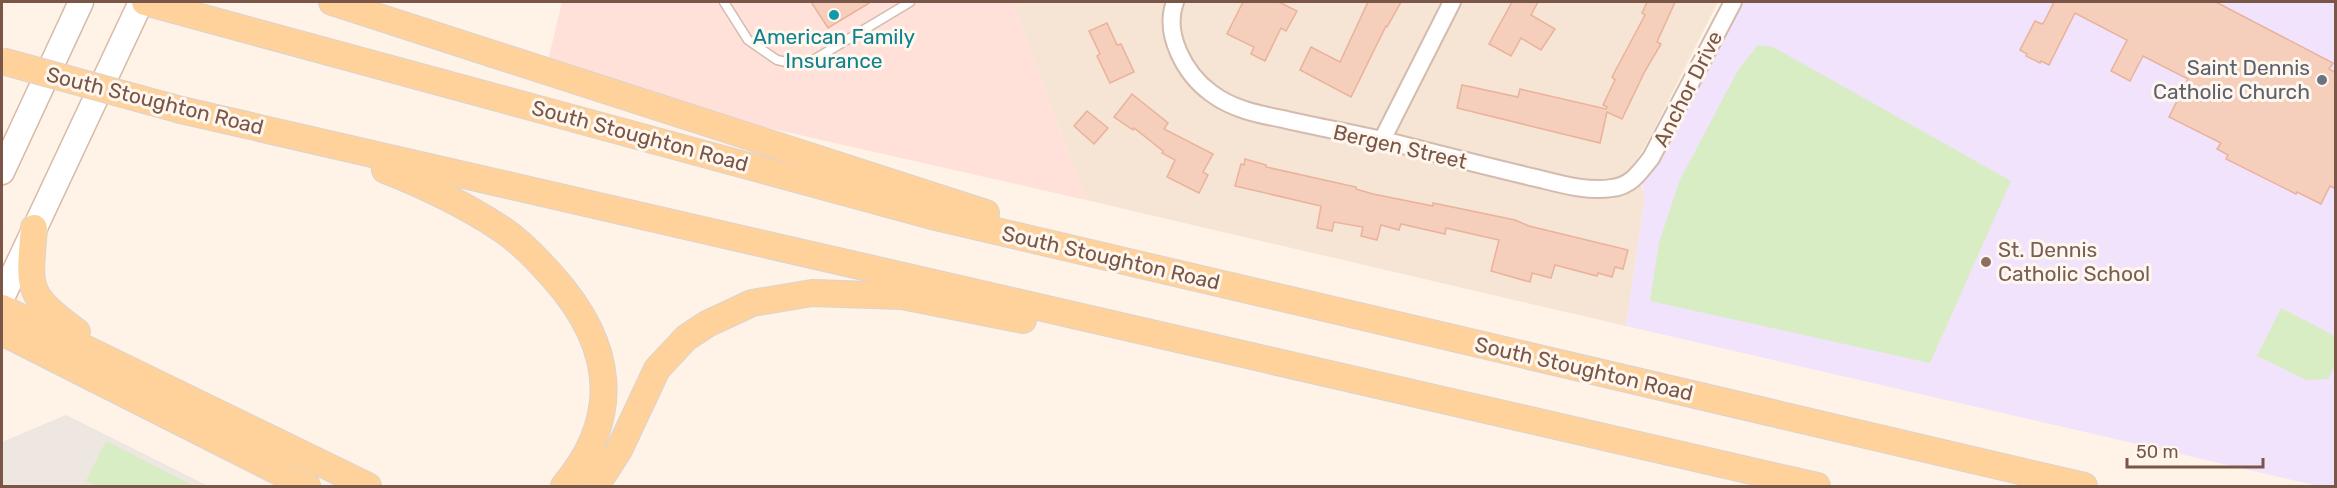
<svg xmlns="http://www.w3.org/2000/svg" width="2337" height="488" font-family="Rubik,sans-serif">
  <rect width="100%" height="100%" fill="#fef3e6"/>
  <path fill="#f6e4d4" d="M 1019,2 L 1718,2 L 1649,139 L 1634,164 L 1645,197 L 1626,326 L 1086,200 L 1015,9 Z"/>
  <path fill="#ffe1d9" d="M 562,2 L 1019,2 L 1015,9 L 1086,200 L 544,77 Z"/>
  <path fill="#eee6e0" d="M 66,415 L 208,486 L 2,486 L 2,442 Z"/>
  <path fill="#f0e3fb" d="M 1733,2 L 2335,2 L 2335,486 L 2318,486 L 1626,326 L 1645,197 L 1639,173 Z"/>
  <g fill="#d8edc3">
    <path d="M 1758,45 L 1773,47 L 2011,181 L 1930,363 L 1650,301 L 1659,243 L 1679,182 L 1738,70 Z"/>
    <path d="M 2281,308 L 2335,336 L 2335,366 L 2328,379 L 2306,380 L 2257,356 Z"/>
    <path d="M 106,441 L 194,486 L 97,486 L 86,481 Z"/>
  </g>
  <g fill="#f6cebc" stroke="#eab29b" stroke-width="1.5">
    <path d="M 811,2 L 871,2 L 828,28 Z"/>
    <path d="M 1243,2 L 1279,2 L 1297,11 L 1286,31 L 1281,28 L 1265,61 L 1251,54 L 1254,47 L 1227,34 Z"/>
    <path d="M 1368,2 L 1401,2 L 1387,27 L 1386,26 L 1351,97 L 1300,70 L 1311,47 L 1340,62 Z"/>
    <path d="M 1512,2 L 1538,2 L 1531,15 L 1555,29 L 1541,50 L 1521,38 L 1511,56 L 1489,44 Z"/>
    <path d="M 1647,2 L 1675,2 L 1657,42 L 1661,44 L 1645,71 L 1622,119 L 1607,112 L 1600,143 L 1457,108 L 1462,85 L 1518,97 L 1520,89 L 1606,109 L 1607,107 L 1603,105 L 1615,80 L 1612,77 L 1645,15 L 1642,13 Z"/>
    <path d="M 2052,2 L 2216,2 L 2333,63 L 2329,69 L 2336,73 L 2336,189 L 2330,186 L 2321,204 L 2297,192 L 2296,194 L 2226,159 L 2228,155 L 2217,149 L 2221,143 L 2169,117 L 2188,79 L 2143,56 L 2130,81 L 2111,71 L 2127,40 L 2075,13 L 2049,65 L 2041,61 L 2040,63 L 2026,56 L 2027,54 L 2020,50 L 2035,21 L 2042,24 L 2044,22 L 2054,2 Z"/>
    <path d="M 1107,23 L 1117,45 L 1121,44 L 1134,72 L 1110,83 L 1097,56 L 1100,54 L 1089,31 Z"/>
    <path d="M 1132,94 L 1168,123 L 1164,129 L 1213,154 L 1203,172 L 1208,175 L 1199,193 L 1167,177 L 1175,160 L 1162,153 L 1163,151 L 1134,128 L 1133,130 L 1114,117 Z"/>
    <path d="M 1087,111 L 1108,128 L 1094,144 L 1074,126 Z"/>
    <path d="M 1245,159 L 1266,165 L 1266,167 L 1356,187 L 1356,189 L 1373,194 L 1433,206 L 1433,203 L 1515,220 L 1529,226 L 1628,250 L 1623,269 L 1615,267 L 1612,277 L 1598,273 L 1597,276 L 1555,265 L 1551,278 L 1532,273 L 1530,282 L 1491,271 L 1499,240 L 1446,228 L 1445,234 L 1401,224 L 1399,230 L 1381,225 L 1377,240 L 1361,236 L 1363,227 L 1334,222 L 1332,231 L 1317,228 L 1321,206 L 1235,186 L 1241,164 L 1244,165 Z"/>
  </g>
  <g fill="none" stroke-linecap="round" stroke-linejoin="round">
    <defs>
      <path id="service" d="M 724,2 L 748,40 L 777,60 L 796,64 L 815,59 L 910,2"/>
      <g id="minor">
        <path d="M 1175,2 C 1163,34 1185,74 1211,93 C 1232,109 1257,114 1283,119 C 1320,128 1358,134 1395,143 C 1442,155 1489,167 1536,178 C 1561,184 1587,192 1612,188 C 1631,186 1640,172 1651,158 L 1733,2"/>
        <path d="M 1382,140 L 1452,2"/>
      </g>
      <g id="secondary">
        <path d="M 2,172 L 81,2"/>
        <path d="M 2,298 L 141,2"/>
      </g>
      <g id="primary">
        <path d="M 145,2 L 932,216 L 2084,486"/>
        <path d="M 332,2 L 986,213"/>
        <path d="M 181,110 L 1817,486"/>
        <path d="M 385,170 C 426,186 467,206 503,230 C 522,243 538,260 553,277 C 612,343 624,415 564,486"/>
        <path d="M 34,228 C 29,290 25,293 77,332"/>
        <path d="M 2,308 L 368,486"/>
        <path d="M 2,332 L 307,486"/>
        <path d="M 596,486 L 619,450 L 657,369 L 686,338 L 707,324 L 752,303 L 812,293 L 902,296 L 1023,320"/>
      </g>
    </defs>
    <use href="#service" stroke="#d4bbae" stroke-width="11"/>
    <use href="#minor" stroke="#d4bbae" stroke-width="20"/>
    <use href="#secondary" stroke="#d7bbaa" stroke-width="27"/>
    <use href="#primary" stroke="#dcd3cf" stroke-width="28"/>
    <use href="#service" stroke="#fff" stroke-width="8"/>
    <use href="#minor" stroke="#fff" stroke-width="16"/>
    <use href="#secondary" stroke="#fff" stroke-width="24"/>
    <use href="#primary" stroke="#ffd29c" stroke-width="26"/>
    <defs>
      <path id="primary-bridge" d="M 2,61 L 181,110"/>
    </defs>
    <use href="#primary-bridge" stroke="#dcd3cf" stroke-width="28" stroke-linecap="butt"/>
    <use href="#primary-bridge" stroke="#ffd29c" stroke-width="26"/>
  </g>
  <circle fill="#0f9aa8" stroke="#fff7ee" stroke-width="2" cx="834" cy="15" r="6"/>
  <circle fill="#6b7280" stroke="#fff7ee" stroke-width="2" cx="2322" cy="80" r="6"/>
  <circle fill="#8d6e63" stroke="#fff7ee" stroke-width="2" cx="1986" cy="262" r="6"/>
  <g text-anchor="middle" stroke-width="6" stroke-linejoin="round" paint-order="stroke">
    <g font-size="21" fill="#0d838f" stroke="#fff7ee">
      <text x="834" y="44">American Family<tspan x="834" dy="24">Insurance</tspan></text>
    </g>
    <g font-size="21" fill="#5b616d" stroke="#fff7ee" text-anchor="end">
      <text x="2310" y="75">Saint Dennis<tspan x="2310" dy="24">Catholic Church</tspan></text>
    </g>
    <g font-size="21" fill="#7a5648" stroke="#fff7ee">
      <text transform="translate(1688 89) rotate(-63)" y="7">Anchor Drive</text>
      <text transform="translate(155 101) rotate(14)" y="7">South Stoughton Road</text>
      <text transform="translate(640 136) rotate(15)" y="7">South Stoughton Road</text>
      <text transform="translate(1400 147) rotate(13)" y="7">Bergen Street</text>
      <text transform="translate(1111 258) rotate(13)" y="7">South Stoughton Road</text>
      <text transform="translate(1584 369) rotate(13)" y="7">South Stoughton Road</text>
    </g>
    <g font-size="21" fill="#785e54" stroke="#fff7ee" text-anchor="start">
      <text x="1998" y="257">St. Dennis<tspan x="1998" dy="24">Catholic School</tspan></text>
    </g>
  </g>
  <rect width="2337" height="488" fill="none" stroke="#7a5648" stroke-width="6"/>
  <path d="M2127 458v9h136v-9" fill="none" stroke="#7a5648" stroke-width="3"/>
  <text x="2136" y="458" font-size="18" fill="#7a5648" stroke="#fff7ee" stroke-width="4.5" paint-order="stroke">50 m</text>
</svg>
